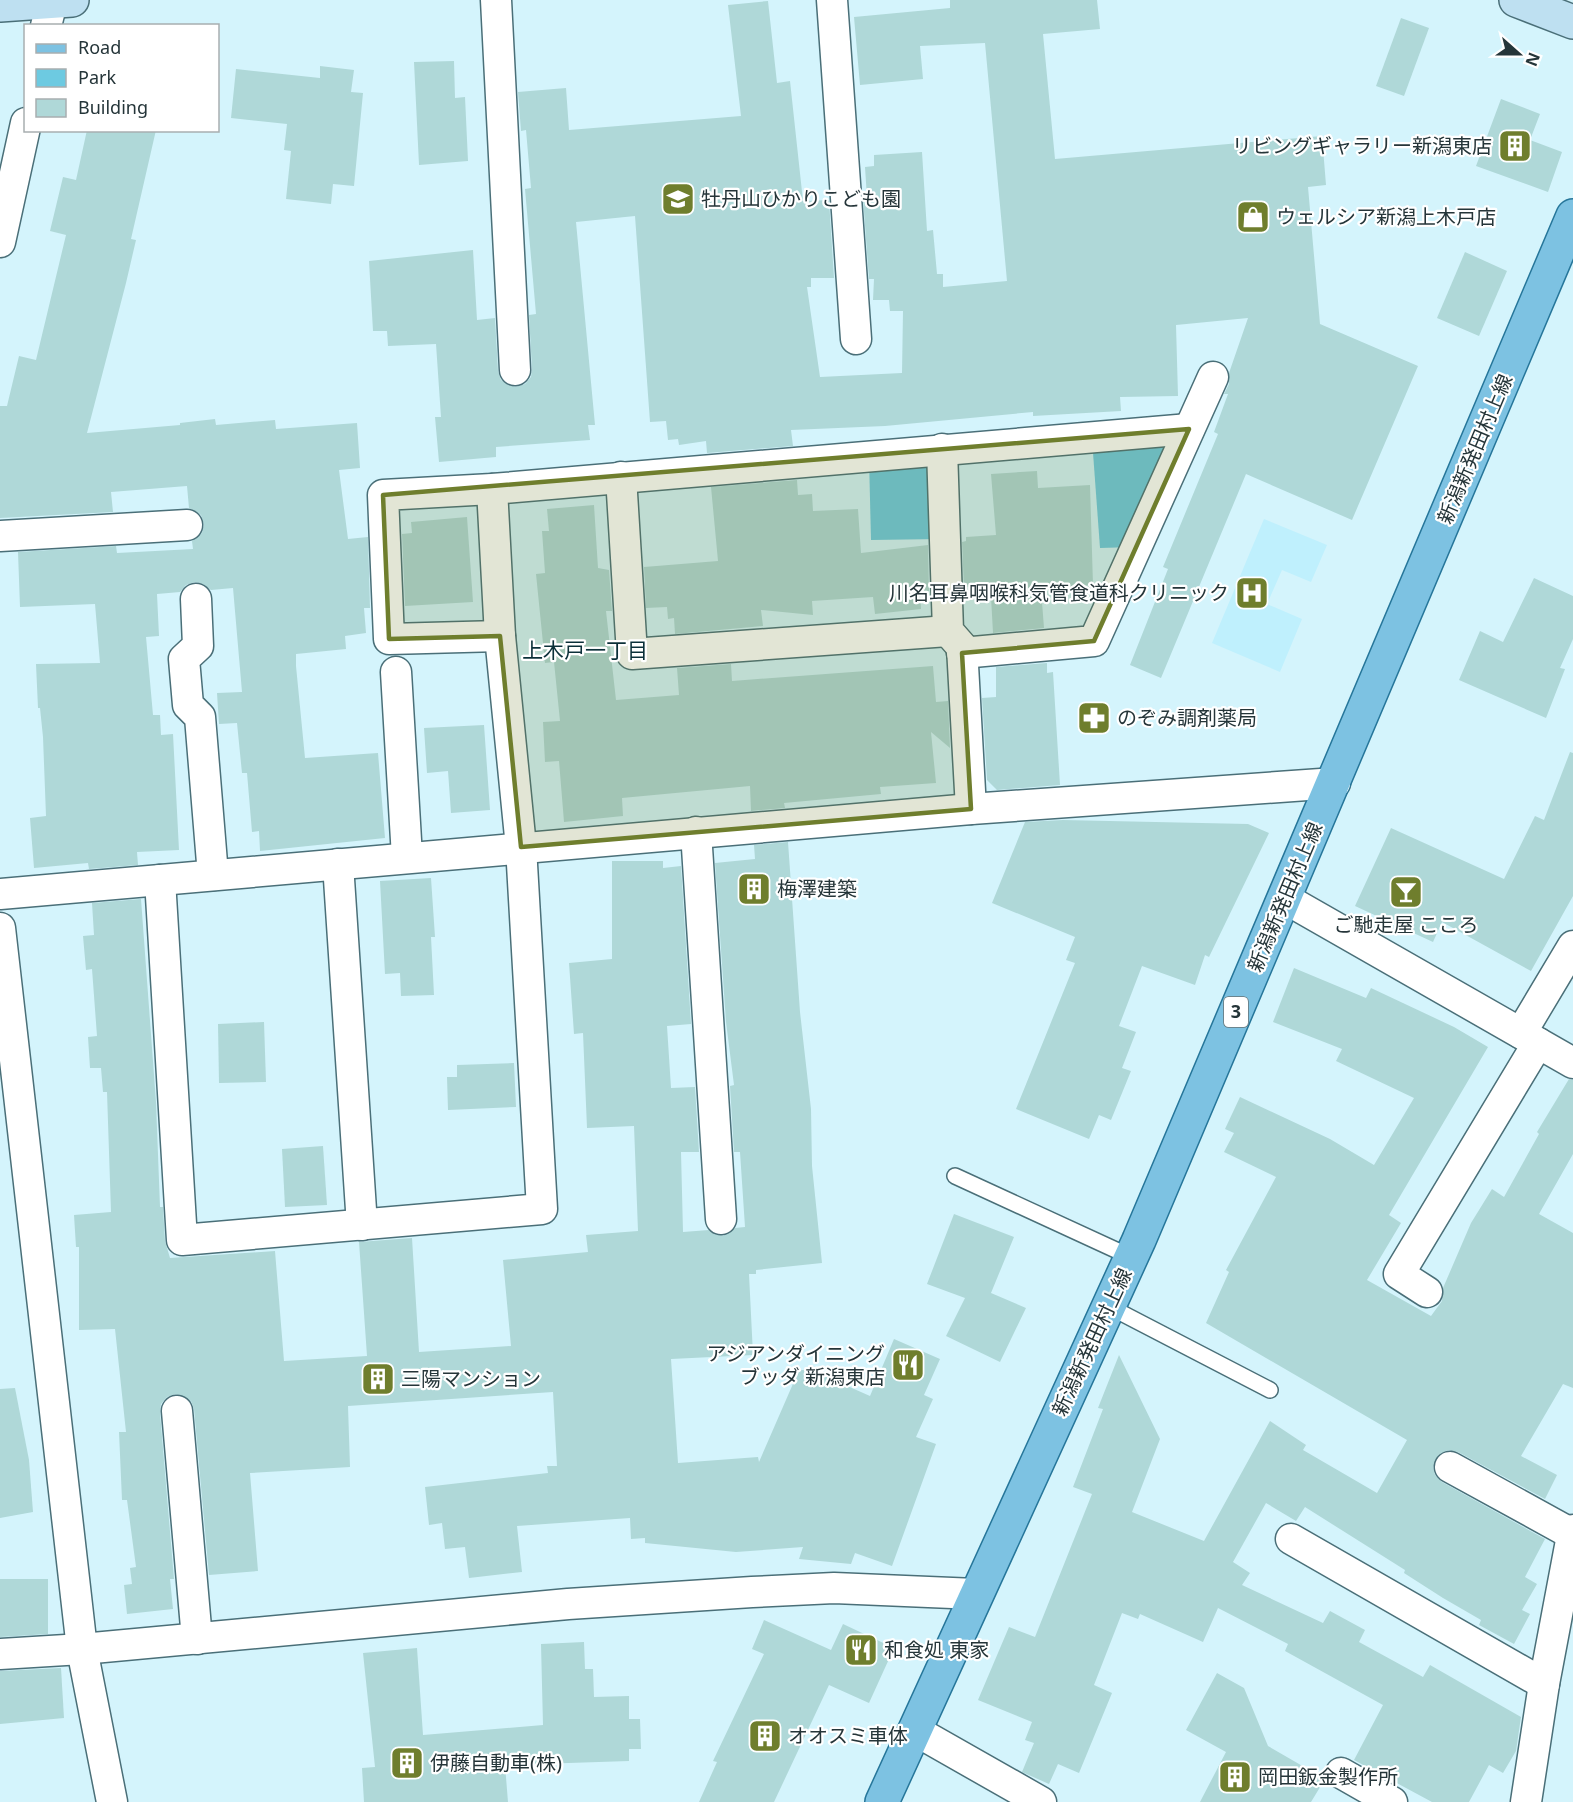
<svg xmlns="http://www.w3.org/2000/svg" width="1573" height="1802" font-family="'Noto Sans','Noto Sans JP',sans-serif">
  <rect width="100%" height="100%" fill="#d4f4fc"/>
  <path fill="#bff0fd" d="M 1264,519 L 1327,545 L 1311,582 L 1282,570 L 1267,604 L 1302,619 L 1280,672 L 1212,643 Z"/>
  <g fill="#6dcae1">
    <path d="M 1185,432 L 1134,547 L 1100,548 L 1092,439 Z"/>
    <path d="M 939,452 L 942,539 L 871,540 L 869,458 Z"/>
  </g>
  <g fill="#afd8d8">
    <path d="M 950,0 L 1097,0 L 1100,29 L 1043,34 L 1055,159 L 1322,136 L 1326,185 L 1308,187 L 1320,324 L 1418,366 L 1352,520 L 1246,474 L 1161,678 L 1130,665 L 1168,569 L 1163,567 L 1218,434 L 1214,432 L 1228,394 L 1224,394 L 1229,384 L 1229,373 L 1248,318 L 1176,325 L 1178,396 L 1120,397 L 1121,411 L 1033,416 L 1033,412 L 885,426 L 791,430 L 793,446 L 707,453 L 706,441 L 679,445 L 678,439 L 668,440 L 666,421 L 650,422 L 635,216 L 576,222 L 595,425 L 588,425 L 590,440 L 496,447 L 496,457 L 439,462 L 435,417 L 441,417 L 436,344 L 388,346 L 387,331 L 373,331 L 369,261 L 473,250 L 477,320 L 495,318 L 498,371 L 501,380 L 515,387 L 525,384 L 531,377 L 532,369 L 529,315 L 536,314 L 525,189 L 531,188 L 526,130 L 521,131 L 518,92 L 566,88 L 569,130 L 741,116 L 728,5 L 768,1 L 777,83 L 790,81 L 803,201 L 829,200 L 834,278 L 811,278 L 811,287 L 807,287 L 820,377 L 902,373 L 903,311 L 890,311 L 889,300 L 873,300 L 874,279 L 869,279 L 863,198 L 867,198 L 865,167 L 874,166 L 874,155 L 922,152 L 927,231 L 933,230 L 937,274 L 943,274 L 943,287 L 1007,281 L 985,43 L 920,46 L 923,79 L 860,85 L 854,17 L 950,8 Z"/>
    <path d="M 1401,18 L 1429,28 L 1404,96 L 1376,86 Z"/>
    <path d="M 454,61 L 455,98 L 465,97 L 468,161 L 419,165 L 414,62 Z"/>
    <path d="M 320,66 L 354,70 L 351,92 L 363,93 L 354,186 L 333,184 L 331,204 L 286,199 L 291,151 L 284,150 L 287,124 L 231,118 L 236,69 L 320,78 Z"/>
    <path d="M 1501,99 L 1540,114 L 1530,140 L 1562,152 L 1548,192 L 1476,166 Z"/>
    <path d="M 87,130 L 156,130 L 131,239 L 136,240 L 126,283 L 87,433 L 180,425 L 180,423 L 215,419 L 216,425 L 275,420 L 276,429 L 357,423 L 360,468 L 339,470 L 348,539 L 368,537 L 370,608 L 364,608 L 366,633 L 345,636 L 346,649 L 296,654 L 296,666 L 305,758 L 378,753 L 385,838 L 260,851 L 259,831 L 252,832 L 247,773 L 242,773 L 237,723 L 219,724 L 217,693 L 242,692 L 233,588 L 211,590 L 203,584 L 195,582 L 186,585 L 180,592 L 157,594 L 159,636 L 146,637 L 153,715 L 160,715 L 161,735 L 173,734 L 179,850 L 137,852 L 138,865 L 89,869 L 88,863 L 34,868 L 30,818 L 46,816 L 43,737 L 40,708 L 38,708 L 36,664 L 100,663 L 95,604 L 20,607 L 18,552 L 116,546 L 117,553 L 193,549 L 192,541 L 202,533 L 204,525 L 201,515 L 189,508 L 187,486 L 111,492 L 113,512 L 0,518 L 0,406 L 7,406 L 19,356 L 36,360 L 66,235 L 50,231 L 63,177 L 76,180 Z"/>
    <path d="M 1465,252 L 1507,271 L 1479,336 L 1437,318 Z"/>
    <path d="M 1037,471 L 1038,488 L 1090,485 L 1093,585 L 1045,588 L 1046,602 L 1042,602 L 1044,628 L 993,633 L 991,597 L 982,597 L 981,586 L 964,587 L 962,542 L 966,541 L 966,537 L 996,535 L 991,474 Z"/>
    <path d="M 797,480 L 798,495 L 812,494 L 813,511 L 858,509 L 861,553 L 928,545 L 929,591 L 920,591 L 921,609 L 875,614 L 873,597 L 812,601 L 813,615 L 761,610 L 763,626 L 675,634 L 674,618 L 668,619 L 667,607 L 646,608 L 644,567 L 718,561 L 711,487 Z"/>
    <path d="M 594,505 L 598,568 L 609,570 L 612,611 L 606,611 L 616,700 L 679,695 L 677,668 L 731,664 L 732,681 L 933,666 L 936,702 L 948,701 L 950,748 L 931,732 L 936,783 L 880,787 L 881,794 L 784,803 L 785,808 L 751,811 L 750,786 L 622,798 L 623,816 L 564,822 L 559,761 L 545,762 L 543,722 L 560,721 L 554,662 L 545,663 L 536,574 L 545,573 L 542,531 L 549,531 L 547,509 Z"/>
    <path d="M 467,517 L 473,602 L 405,606 L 402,534 L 412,533 L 411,522 Z"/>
    <path d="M 1534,578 L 1573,596 L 1573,639 L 1560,668 L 1565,669 L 1546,718 L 1459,680 L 1480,631 L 1503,642 Z"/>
    <path d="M 1047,663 L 1047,673 L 1053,672 L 1060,785 L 997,790 L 987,780 L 982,698 L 996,697 L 996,667 Z"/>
    <path d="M 484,725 L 490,810 L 451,813 L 448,771 L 427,773 L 424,728 Z"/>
    <path d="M 1570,752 L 1573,753 L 1573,896 L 1531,971 L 1442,922 L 1433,942 L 1355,906 L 1391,828 L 1504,879 L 1535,816 L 1544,820 Z"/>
    <path d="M 1063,820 L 1248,824 L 1269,833 L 1209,957 L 1205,955 L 1195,985 L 1142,966 L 1119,1026 L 1136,1032 L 1122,1068 L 1131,1071 L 1111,1120 L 1099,1115 L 1089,1139 L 1016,1109 L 1075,963 L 1066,960 L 1075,937 L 992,903 L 1025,822 Z"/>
    <path d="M 788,842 L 800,1012 L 811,1109 L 812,1166 L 822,1263 L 756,1270 L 756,1274 L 749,1274 L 753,1355 L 671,1359 L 678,1463 L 758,1457 L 759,1462 L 799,1370 L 811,1370 L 870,1396 L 894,1339 L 940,1359 L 924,1395 L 933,1399 L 916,1437 L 936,1444 L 892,1566 L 855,1553 L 851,1564 L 799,1559 L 803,1547 L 736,1552 L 645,1543 L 645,1538 L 631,1539 L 630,1518 L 517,1526 L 522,1572 L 469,1578 L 465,1547 L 445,1549 L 442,1523 L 429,1525 L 425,1487 L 548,1473 L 547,1466 L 557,1466 L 553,1392 L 348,1406 L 350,1467 L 250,1473 L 258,1571 L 209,1575 L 194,1409 L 191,1401 L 176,1394 L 167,1397 L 161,1404 L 160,1413 L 174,1579 L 170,1579 L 173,1609 L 127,1614 L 124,1585 L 132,1584 L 130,1568 L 136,1567 L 127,1500 L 122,1500 L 119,1432 L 126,1432 L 115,1329 L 79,1330 L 79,1247 L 76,1247 L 74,1215 L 111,1212 L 107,1092 L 103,1092 L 101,1068 L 90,1068 L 88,1037 L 97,1036 L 92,969 L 86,970 L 83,936 L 94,935 L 92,903 L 141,899 L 156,1102 L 160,1207 L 163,1207 L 165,1241 L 170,1258 L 275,1251 L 284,1361 L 367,1356 L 359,1242 L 412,1238 L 419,1352 L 511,1346 L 503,1260 L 588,1252 L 586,1235 L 638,1231 L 634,1126 L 587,1128 L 583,1033 L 574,1034 L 569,963 L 612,959 L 612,861 L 663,861 L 663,868 L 681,866 L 691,1024 L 667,1026 L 671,1088 L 695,1087 L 699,1152 L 681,1152 L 683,1232 L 709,1230 L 723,1236 L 735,1228 L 745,1227 L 740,1152 L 734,1152 L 730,1086 L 734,1085 L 726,1022 L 715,863 L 755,859 L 754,845 Z"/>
    <path d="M 431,878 L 435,937 L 431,937 L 434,995 L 401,996 L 400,973 L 385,974 L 380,881 Z"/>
    <path d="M 1294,968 L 1366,998 L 1371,988 L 1454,1027 L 1488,1047 L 1389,1215 L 1401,1223 L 1367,1280 L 1431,1316 L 1442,1301 L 1443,1288 L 1471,1223 L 1492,1189 L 1504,1197 L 1539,1134 L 1537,1132 L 1569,1079 L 1573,1080 L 1573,1154 L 1539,1214 L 1573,1233 L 1573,1388 L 1563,1384 L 1521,1456 L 1557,1475 L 1545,1499 L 1458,1452 L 1449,1450 L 1441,1453 L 1433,1467 L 1435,1475 L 1442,1482 L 1545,1539 L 1525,1577 L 1537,1584 L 1522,1610 L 1530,1614 L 1514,1644 L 1479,1625 L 1481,1620 L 1443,1598 L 1404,1573 L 1405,1570 L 1305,1507 L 1296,1521 L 1266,1503 L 1233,1562 L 1250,1573 L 1242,1585 L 1323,1623 L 1330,1611 L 1365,1630 L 1359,1642 L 1423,1677 L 1430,1665 L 1521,1717 L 1516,1751 L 1503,1773 L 1489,1765 L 1469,1802 L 1432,1802 L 1354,1760 L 1383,1705 L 1285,1651 L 1288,1644 L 1218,1608 L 1203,1642 L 1140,1614 L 1138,1619 L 1122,1613 L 1094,1685 L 1112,1693 L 1079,1773 L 1058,1764 L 1049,1784 L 1022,1772 L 1034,1743 L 1025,1740 L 1032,1722 L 978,1700 L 1009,1627 L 1035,1637 L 1092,1494 L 1073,1487 L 1103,1409 L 1098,1408 L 1119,1355 L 1160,1439 L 1132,1512 L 1204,1541 L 1270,1421 L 1306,1445 L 1303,1450 L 1377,1493 L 1407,1440 L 1206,1323 L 1229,1272 L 1226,1270 L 1276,1177 L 1224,1152 L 1234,1133 L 1225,1129 L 1240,1097 L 1330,1139 L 1374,1165 L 1414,1098 L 1336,1061 L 1342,1049 L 1273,1022 Z"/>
    <path d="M 264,1022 L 266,1082 L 219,1083 L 218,1024 Z"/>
    <path d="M 514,1063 L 516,1107 L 448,1110 L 447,1077 L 457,1077 L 457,1065 Z"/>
    <path d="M 323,1146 L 327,1205 L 285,1207 L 282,1149 Z"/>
    <path d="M 954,1214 L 1014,1237 L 991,1293 L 1026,1308 L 1000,1362 L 946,1336 L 965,1298 L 927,1284 Z"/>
    <path d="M 15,1388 L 29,1460 L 33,1512 L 0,1518 L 0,1389 Z"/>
    <path d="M 0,1579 L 48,1579 L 48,1634 L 0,1637 Z"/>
    <path d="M 764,1620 L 831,1650 L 843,1624 L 894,1648 L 869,1703 L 829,1685 L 774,1802 L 699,1802 L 717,1762 L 713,1761 L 764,1654 L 752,1649 Z"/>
    <path d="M 584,1642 L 585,1669 L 593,1669 L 594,1697 L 629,1696 L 629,1719 L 640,1719 L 641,1749 L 629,1749 L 629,1761 L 505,1765 L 508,1802 L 364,1802 L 362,1768 L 375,1767 L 363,1653 L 417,1648 L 423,1735 L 543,1725 L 541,1644 Z"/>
    <path d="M 61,1668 L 64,1718 L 0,1724 L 0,1671 Z"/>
    <path d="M 1217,1673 L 1244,1688 L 1268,1746 L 1325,1779 L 1311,1802 L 1200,1802 L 1226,1752 L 1186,1730 Z"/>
  </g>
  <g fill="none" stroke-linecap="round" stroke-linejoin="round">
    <defs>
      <g id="lane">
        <path d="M 955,1176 L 1131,1257"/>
        <path d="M 1108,1306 L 1270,1390"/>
      </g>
      <g id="street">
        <path d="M 496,0 L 515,370"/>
        <path d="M 832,0 L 856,339"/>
        <path d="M 46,26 L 52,2"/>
        <path d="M 0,242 L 26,123"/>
        <path d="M 942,449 L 948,631 L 962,647 L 971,809"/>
        <path d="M 621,477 L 632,654 L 948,631"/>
        <path d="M 0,536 L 187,525"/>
        <path d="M 196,599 L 198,646 L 184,659 L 188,705 L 200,717 L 213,875"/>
        <path d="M 500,636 L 389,639 L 383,495 L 492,489 L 1189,429"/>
        <path d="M 962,653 L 1094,641 L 1213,377"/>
        <path d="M 396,672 L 407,857"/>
        <path d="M 696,832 L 721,1219"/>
        <path d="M 338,864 L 362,1225"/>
        <path d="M 160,880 L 182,1240 L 542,1209 L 521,847 L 500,636 L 492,489"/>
        <path d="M 0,894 L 971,809 L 1335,783"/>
        <path d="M 1284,898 L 1573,1063"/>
        <path d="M 0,928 L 82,1649 L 112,1802"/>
        <path d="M 1521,1033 L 1573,946"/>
        <path d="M 1427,1292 L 1399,1274 L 1538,1043"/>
        <path d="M 177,1411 L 197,1639"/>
        <path d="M 1450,1467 L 1572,1534"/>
        <path d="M 1291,1539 L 1544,1684"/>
        <path d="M 0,1654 L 82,1649 L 568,1604 L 752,1592 L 834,1588 L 976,1594"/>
        <path d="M 916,1731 L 1041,1802"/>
        <path d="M 1341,1773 L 1392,1802"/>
        <path d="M 1526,1802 L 1544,1684 L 1573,1530"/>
      </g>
      <g id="secondary">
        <path d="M 1516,0 L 1573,22"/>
        <path d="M 0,5 L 72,0"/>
      </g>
      <path id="primary" d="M 882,1802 L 1139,1240 L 1573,216"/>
    </defs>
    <use href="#lane" stroke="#4a6f78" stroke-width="18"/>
    <use href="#street" stroke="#4a6f78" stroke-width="33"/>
    <use href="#secondary" stroke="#4a6f78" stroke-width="36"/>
    <use href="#primary" stroke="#26769a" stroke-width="36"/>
    <use href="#lane" stroke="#fff" stroke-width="15"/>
    <use href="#street" stroke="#fff" stroke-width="30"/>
    <use href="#secondary" stroke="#bee0f1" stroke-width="33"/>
    <use href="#primary" stroke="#7dc2e2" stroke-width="33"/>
  </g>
  <path fill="#6f7e2d" fill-opacity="0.2" stroke="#6f7e2d" stroke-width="4.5" stroke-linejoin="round" d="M 1189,429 L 1094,641 L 962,653 L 971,809 L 521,847 L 500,636 L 389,639 L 383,495 Z"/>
  <defs>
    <symbol id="building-square" viewBox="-11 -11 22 22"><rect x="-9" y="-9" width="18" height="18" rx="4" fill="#6f7e2d" stroke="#fff"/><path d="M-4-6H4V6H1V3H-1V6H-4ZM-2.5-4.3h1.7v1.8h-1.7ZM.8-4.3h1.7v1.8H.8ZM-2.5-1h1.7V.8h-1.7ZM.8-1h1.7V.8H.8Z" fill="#fff"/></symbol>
    <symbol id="school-square" viewBox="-11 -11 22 22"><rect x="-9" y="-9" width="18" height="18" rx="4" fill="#6f7e2d" stroke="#fff"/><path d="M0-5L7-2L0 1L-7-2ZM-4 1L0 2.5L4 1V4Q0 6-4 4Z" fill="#fff"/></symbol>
    <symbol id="shop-square" viewBox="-11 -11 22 22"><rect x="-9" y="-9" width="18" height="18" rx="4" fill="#6f7e2d" stroke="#fff"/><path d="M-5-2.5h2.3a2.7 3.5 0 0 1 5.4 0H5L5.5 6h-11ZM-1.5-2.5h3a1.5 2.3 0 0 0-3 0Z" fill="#fff"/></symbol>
    <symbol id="hospital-square" viewBox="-11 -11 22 22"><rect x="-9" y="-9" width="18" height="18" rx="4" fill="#6f7e2d" stroke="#fff"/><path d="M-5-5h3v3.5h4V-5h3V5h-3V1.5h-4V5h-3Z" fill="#fff"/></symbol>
    <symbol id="pharmacy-square" viewBox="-11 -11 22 22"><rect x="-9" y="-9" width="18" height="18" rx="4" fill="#6f7e2d" stroke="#fff"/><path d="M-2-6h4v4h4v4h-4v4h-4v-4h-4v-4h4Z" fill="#fff"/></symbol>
    <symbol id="bar-square" viewBox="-11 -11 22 22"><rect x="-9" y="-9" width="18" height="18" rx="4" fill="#6f7e2d" stroke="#fff"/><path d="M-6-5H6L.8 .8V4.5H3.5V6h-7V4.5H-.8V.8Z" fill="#fff"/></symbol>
    <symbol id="restaurant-square" viewBox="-11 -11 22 22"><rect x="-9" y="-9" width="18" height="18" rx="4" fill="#6f7e2d" stroke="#fff"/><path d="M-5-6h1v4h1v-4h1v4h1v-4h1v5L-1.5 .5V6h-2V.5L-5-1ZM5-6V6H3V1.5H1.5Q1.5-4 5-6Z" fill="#fff"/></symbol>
  </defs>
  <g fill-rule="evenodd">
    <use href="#building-square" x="1496" y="127" width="38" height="38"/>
    <use href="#school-square" x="659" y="180" width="38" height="38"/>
    <use href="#shop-square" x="1234" y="198" width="38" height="38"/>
    <use href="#hospital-square" x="1233" y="574" width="38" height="38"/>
    <use href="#pharmacy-square" x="1075" y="699" width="38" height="38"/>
    <use href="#building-square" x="735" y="870" width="38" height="38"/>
    <use href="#bar-square" x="1387" y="873" width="38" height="38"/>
    <use href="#restaurant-square" x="889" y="1346" width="38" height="38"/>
    <use href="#building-square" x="359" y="1360" width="38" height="38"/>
    <use href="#restaurant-square" x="842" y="1631" width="38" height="38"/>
    <use href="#building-square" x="746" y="1717" width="38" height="38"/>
    <use href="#building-square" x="388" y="1744" width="38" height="38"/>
    <use href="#building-square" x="1216" y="1758" width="38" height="38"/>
  </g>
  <g text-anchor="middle" stroke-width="4.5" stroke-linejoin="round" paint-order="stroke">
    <rect fill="#fff" stroke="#667274" stroke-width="1.5" x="1224" y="997" width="24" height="30" rx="4.5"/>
    <g font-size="18" font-weight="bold" fill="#253539">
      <text x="1236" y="1018">3</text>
    </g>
    <g font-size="20" fill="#253539" stroke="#fff" text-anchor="start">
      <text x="1492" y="153" text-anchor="end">リビングギャラリー新潟東店</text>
      <text x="701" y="206">牡丹山ひかりこども園</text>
      <text x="1276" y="224">ウェルシア新潟上木戸店</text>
      <text x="1229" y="600" text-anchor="end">川名耳鼻咽喉科気管食道科クリニック</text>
      <text x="1117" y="725">のぞみ調剤薬局</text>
      <text x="777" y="896">梅澤建築</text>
      <text x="1406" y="932" text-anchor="middle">ご馳走屋 こころ</text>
      <text x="885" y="1361" text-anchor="end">アジアンダイニング<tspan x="885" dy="23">ブッダ 新潟東店</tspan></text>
      <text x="401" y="1386">三陽マンション</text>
      <text x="884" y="1657">和食処 東家</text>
      <text x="788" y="1743">オオスミ車体</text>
      <text x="430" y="1770">伊藤自動車(株)</text>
      <text x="1258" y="1784">岡田鈑金製作所</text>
    </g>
    <g font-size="20" fill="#253539" stroke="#fff">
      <text transform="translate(1475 449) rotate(-67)" y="7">新潟新発田村上線</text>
      <text transform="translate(1285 897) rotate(-67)" y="7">新潟新発田村上線</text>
      <text transform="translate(1092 1342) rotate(-65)" y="7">新潟新発田村上線</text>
    </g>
    <g font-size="21" fill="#0b3039" stroke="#fff">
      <text x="585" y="658">上木戸一丁目</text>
    </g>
  </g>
  <rect x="24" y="24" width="195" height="108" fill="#ffffff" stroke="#a8aeb0" stroke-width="1.5"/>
  <rect x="36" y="44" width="30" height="9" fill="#7dc2e2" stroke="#a8aeb0" stroke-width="1.5"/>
  <text x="78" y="54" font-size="18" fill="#253539">Road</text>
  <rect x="36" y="69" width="30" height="18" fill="#6dcae1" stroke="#a8aeb0" stroke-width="1.5"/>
  <text x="78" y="84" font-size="18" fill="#253539">Park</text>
  <rect x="36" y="99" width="30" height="18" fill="#afd8d8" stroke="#a8aeb0" stroke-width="1.5"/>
  <text x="78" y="114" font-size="18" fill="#253539">Building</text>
  <g transform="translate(1519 54) rotate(111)" stroke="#ffffff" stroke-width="4.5" paint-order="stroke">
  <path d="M0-4.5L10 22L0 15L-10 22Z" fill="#253539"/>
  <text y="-9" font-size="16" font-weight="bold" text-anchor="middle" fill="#253539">N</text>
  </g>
</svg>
